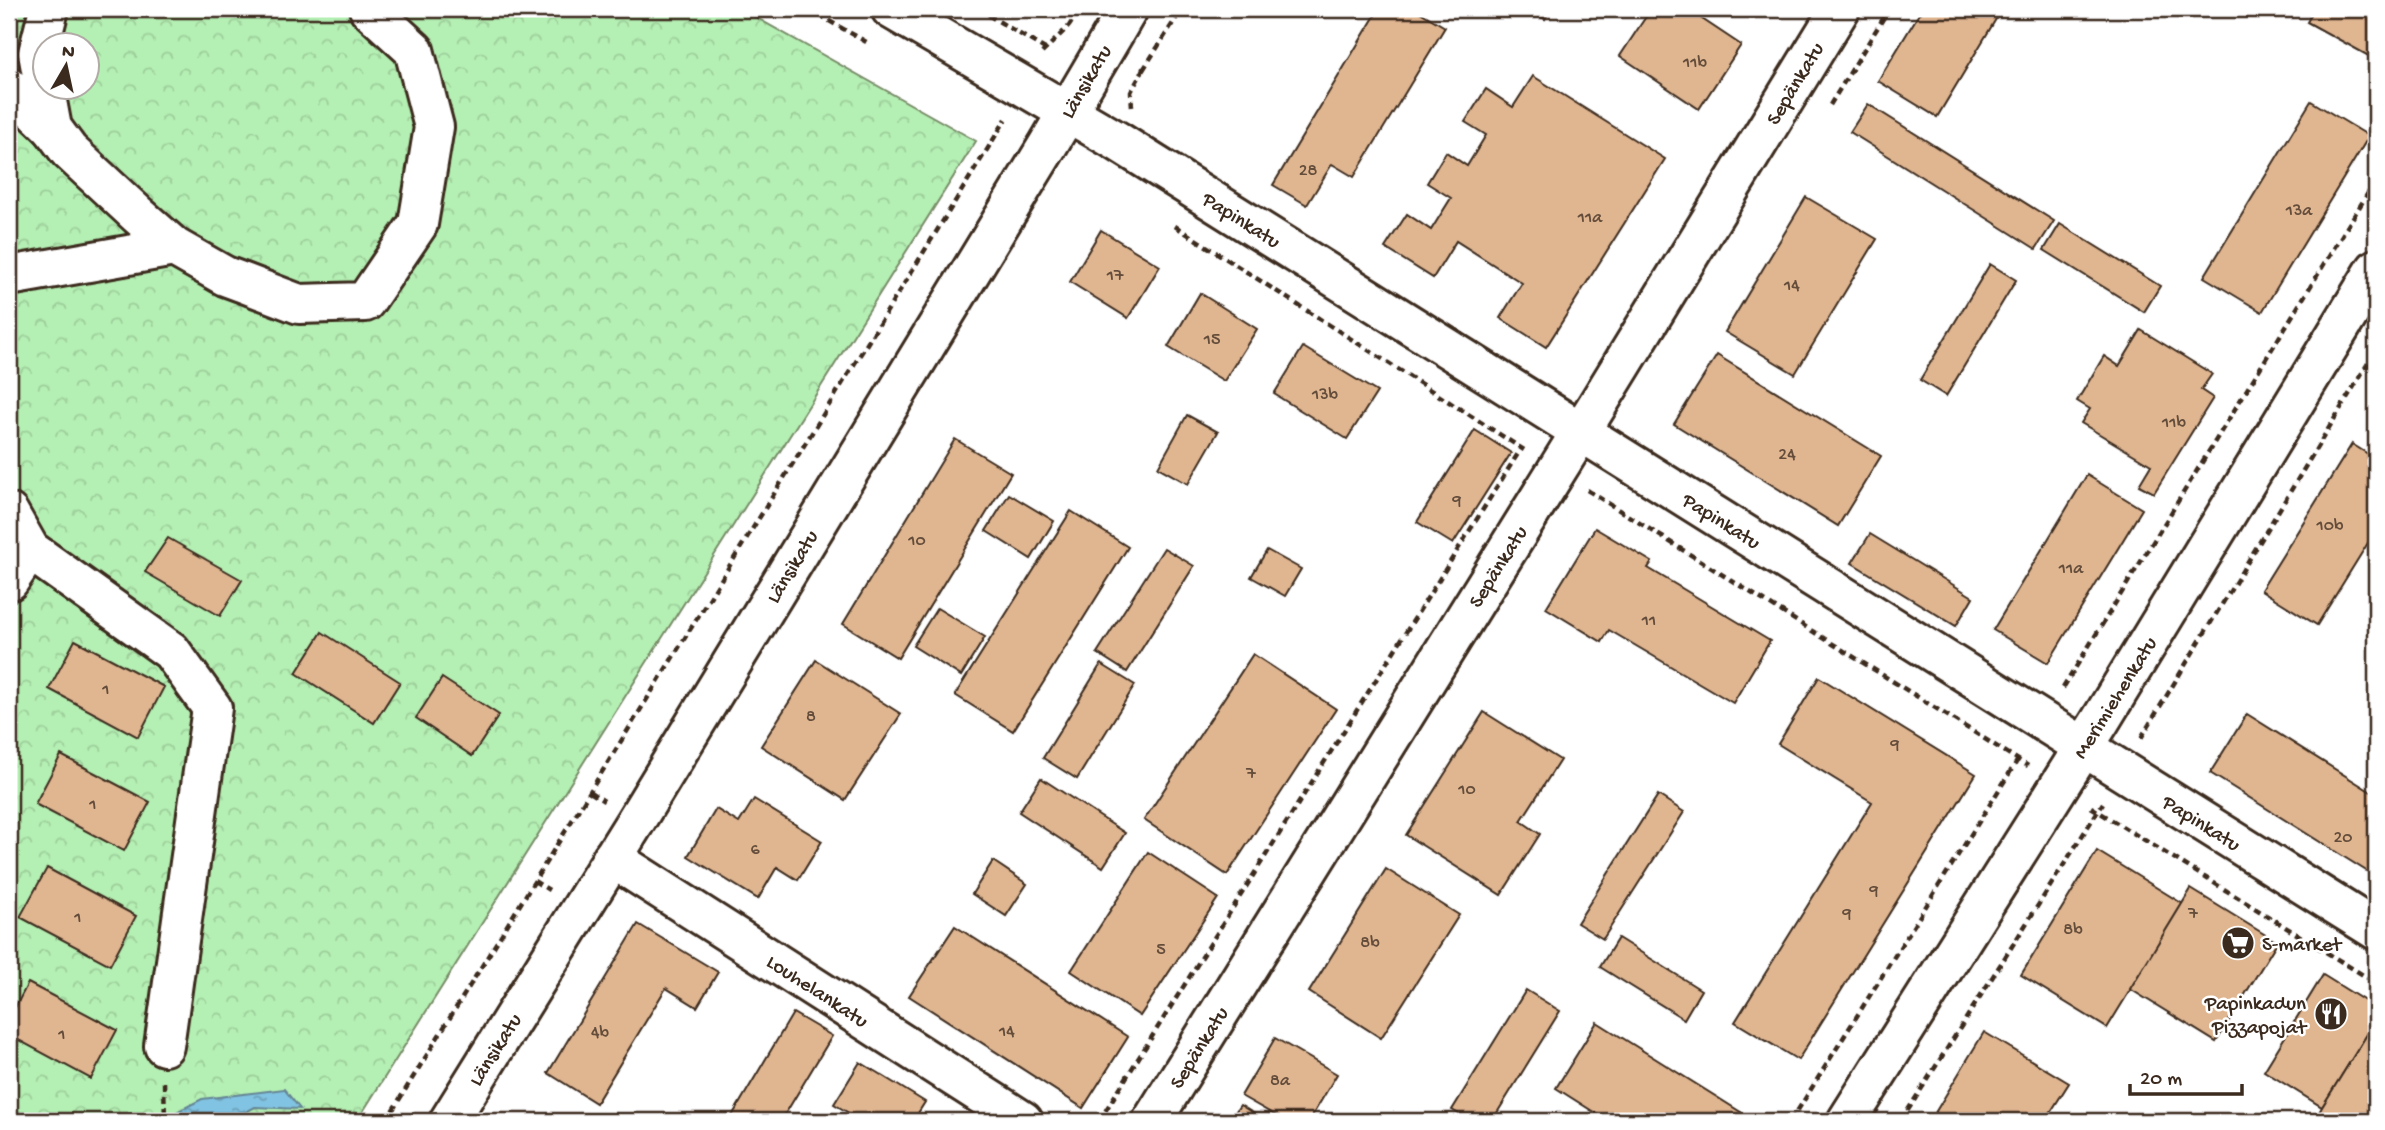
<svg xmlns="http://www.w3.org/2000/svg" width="2385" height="1130" font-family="'Gochi Hand',sans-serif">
  <defs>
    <pattern id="park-crowns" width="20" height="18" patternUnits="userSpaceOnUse" patternTransform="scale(1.75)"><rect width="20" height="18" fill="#b4efb3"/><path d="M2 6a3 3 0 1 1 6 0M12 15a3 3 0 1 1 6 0" fill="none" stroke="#9ccd9a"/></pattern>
    <pattern id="water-ripples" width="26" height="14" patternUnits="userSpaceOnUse" patternTransform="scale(1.75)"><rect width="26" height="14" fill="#81c3e2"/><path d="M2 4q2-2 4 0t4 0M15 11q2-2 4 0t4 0" fill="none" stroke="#6b9fb7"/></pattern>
  </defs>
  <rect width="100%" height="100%" fill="#fff"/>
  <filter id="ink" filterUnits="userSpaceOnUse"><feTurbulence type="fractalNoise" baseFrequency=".0143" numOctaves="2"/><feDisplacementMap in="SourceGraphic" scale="14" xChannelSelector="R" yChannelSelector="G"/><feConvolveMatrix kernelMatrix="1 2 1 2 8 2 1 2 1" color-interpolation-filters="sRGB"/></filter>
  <g filter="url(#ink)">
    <path fill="url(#park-crowns)" stroke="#788c68" stroke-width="2" fill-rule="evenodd" d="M 9,9 L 741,9 L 976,141 L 357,1121 L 9,1121 ZM 46,46 L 88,46 L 88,88 L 46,88 Z"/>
    <path fill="url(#water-ripples)" stroke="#658694" stroke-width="2" d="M 284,1089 L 300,1109 L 255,1107 L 229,1121 L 9,1121 L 9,1110 L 56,1121 L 129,1121 L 165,1118 L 202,1099 Z"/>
    <g fill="#e0b691" stroke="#3b2a1e" stroke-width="2">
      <path d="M 1379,9 L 1415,9 L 1445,27 L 1354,177 L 1332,164 L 1307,205 L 1273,185 Z"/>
      <path d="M 1527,9 L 1550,9 L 1545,19 Z"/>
      <path d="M 1651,9 L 1687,9 L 1741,45 L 1699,109 L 1620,56 Z"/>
      <path d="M 1922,9 L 2002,9 L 1937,117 L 1878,81 Z"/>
      <path d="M 2314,9 L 2376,9 L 2376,60 L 2307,22 Z"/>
      <path d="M 1533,76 L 1665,159 L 1546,347 L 1500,318 L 1522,283 L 1456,241 L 1433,278 L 1385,248 L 1407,214 L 1431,230 L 1451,198 L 1427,183 L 1446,152 L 1467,166 L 1486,135 L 1465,122 L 1486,89 L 1513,107 Z"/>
      <path d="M 2311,101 L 2369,136 L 2262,312 L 2204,277 Z"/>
      <path d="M 1868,104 L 2054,221 L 2036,249 L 1850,132 Z"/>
      <path d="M 1806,197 L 1877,239 L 1795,374 L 1725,332 Z"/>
      <path d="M 2060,224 L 2160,286 L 2144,312 L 2044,250 Z"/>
      <path d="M 1101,230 L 1160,266 L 1128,318 L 1070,282 Z"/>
      <path d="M 1990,264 L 2016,280 L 1946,396 L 1920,380 Z"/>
      <path d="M 1200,293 L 1257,329 L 1224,381 L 1168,347 Z"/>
      <path d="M 2141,330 L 2212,374 L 2201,390 L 2213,398 L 2154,493 L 2139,485 L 2151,465 L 2081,423 L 2090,409 L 2077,401 L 2104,356 L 2119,366 Z"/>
      <path d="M 1303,347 L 1377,392 L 1347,439 L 1274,394 Z"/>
      <path d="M 1717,355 L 1881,456 L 1838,526 L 1674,424 Z"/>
      <path d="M 1187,415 L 1218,432 L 1188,484 L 1158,467 Z"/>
      <path d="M 1475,430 L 1511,453 L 1453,544 L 1417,522 Z"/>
      <path d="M 955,439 L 1011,473 L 898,658 L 843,624 Z"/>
      <path d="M 2352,444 L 2376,459 L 2376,530 L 2317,625 L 2261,590 Z"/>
      <path d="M 2087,475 L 2142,509 L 2048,663 L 1993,630 Z"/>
      <path d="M 1009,494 L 1054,521 L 1031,559 L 986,531 Z"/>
      <path d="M 1071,511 L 1128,547 L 1013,731 L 955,695 Z"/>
      <path d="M 1595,528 L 1652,562 L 1648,568 L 1770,641 L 1733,703 L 1609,630 L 1602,642 L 1546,608 Z"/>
      <path d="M 1870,534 L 1973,597 L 1956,626 L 1852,563 Z"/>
      <path d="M 168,538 L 242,580 L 220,616 L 145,572 Z"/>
      <path d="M 1164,548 L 1194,566 L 1127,672 L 1097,653 Z"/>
      <path d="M 1267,550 L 1301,569 L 1285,596 L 1251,577 Z"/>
      <path d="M 937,608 L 985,637 L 961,676 L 913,646 Z"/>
      <path d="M 322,632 L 400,682 L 374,723 L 296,673 Z"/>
      <path d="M 75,640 L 164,687 L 138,737 L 49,689 Z"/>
      <path d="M 1253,654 L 1336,709 L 1227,875 L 1144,820 Z"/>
      <path d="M 816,660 L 901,714 L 845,800 L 761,746 Z"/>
      <path d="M 1101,664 L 1135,685 L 1077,779 L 1043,758 Z"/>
      <path d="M 1819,677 L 1976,774 L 1798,1060 L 1735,1022 L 1872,802 L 1778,744 Z"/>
      <path d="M 442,678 L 499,715 L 472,756 L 416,718 Z"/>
      <path d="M 1484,712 L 1560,760 L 1521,821 L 1540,834 L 1501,895 L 1406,835 Z"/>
      <path d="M 2247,714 L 2376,795 L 2376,877 L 2210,773 Z"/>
      <path d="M 61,755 L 150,802 L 124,851 L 35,804 Z"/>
      <path d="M 1041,778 L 1125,833 L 1103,867 L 1019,812 Z"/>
      <path d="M 1658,795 L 1684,812 L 1603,939 L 1577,923 Z"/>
      <path d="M 754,799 L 822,841 L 798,880 L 777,867 L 758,899 L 688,856 L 716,809 L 739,823 Z"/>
      <path d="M 2097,851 L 2183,904 L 2107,1028 L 2021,975 Z"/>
      <path d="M 1148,852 L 1218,898 L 1140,1016 L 1071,971 Z"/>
      <path d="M 993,861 L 1027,884 L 1006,916 L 972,894 Z"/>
      <path d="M 47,868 L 136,916 L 110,965 L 20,917 Z"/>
      <path d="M 1386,869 L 1459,915 L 1381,1038 L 1309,992 Z"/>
      <path d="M 2191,889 L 2277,942 L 2216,1042 L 2130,989 Z"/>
      <path d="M 638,924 L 718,972 L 697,1007 L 666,988 L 596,1103 L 548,1073 Z"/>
      <path d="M 955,926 L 1128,1037 L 1083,1108 L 909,996 Z"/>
      <path d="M 1618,938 L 1701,990 L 1684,1019 L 1600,967 Z"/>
      <path d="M 2323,975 L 2376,1008 L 2376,1020 L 2322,1107 L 2264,1071 Z"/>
      <path d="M 28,983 L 117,1030 L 91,1079 L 9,1035 L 9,1019 Z"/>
      <path d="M 1526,990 L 1560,1011 L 1492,1121 L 1471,1121 L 1452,1110 Z"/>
      <path d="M 793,1013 L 832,1036 L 781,1121 L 729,1121 Z"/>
      <path d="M 2376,1020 L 2376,1121 L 2314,1121 L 2322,1107 Z"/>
      <path d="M 1597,1022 L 1755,1121 L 1608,1121 L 1556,1088 Z"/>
      <path d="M 1984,1032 L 2069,1083 L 2045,1121 L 1930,1121 Z"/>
      <path d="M 1275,1038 L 1337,1074 L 1309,1121 L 1285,1121 L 1241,1096 Z"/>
      <path d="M 860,1062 L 925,1102 L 913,1121 L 862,1121 L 834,1104 Z"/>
      <path d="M 1240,1105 L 1266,1121 L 1229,1121 Z"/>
    </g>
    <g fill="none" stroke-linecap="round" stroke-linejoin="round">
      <defs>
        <g id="minor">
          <path d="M 49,9 L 38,53 L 52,128 L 69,151 L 139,216 L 174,247 L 225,276 L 244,283 L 299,304 L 365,302 L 418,224 L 434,127 L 414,50 L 369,9"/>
          <path d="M 891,9 L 1117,141 L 2376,930"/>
          <path d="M 9,87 L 52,128"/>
          <path d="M 9,276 L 174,247"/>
          <path d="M 9,513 L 30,550 L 171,651 L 212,708 L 164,1046"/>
          <path d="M 9,581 L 30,550"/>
          <path d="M 612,858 L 1023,1121"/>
          <path d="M 449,1121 L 635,822 L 1048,145 L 1128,9"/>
          <path d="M 1152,1121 L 1598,404 L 1840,9"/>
          <path d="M 1847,1121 L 2099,723 L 2376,269"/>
        </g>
      </defs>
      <use href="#minor" stroke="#3b2a1e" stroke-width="44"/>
      <g stroke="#3b2a1e" stroke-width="4.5" stroke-dasharray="7 5" stroke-linecap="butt">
        <path d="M 808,9 L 870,44"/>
        <path d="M 978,9 L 1045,49"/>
        <path d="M 1042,53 L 1069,26 L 1080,9"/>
        <path d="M 1143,70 L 1182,9"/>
        <path d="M 1830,105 L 1889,9"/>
        <path d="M 1132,107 L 1131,92 L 1143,70 L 1136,67"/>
        <path d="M 1175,226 L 1524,450"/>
        <path d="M 1587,490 L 2028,766"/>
        <path d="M 2063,688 L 2376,180"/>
        <path d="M 2141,738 L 2376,350"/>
        <path d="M 590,792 L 604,801"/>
        <path d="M 2091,807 L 2376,983"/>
        <path d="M 534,881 L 549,890"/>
        <path d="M 164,1082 L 165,1121"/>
        <path d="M 386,1121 L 1006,119"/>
        <path d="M 1099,1121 L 1519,452"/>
        <path d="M 1791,1121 L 2019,758"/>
        <path d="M 1901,1121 L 2103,803"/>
      </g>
      <use href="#minor" stroke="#fff" stroke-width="38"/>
    </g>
  </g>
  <defs>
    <symbol id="supermarket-disc" viewBox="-11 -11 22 22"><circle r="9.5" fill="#3b2a1e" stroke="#fff"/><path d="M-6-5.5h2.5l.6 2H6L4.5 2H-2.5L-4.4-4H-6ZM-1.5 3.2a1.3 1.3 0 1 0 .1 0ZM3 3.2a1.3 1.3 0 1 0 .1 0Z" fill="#fff"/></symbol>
    <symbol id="restaurant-disc" viewBox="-11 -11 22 22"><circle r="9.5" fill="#3b2a1e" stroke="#fff"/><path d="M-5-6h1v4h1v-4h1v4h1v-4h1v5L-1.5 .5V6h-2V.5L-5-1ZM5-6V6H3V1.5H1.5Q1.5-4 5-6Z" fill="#fff"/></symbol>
  </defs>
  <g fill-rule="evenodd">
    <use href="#supermarket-disc" x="2219" y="924" width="38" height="38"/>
    <use href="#restaurant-disc" x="2312" y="995" width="38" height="38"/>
  </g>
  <g text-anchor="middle" stroke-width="5" stroke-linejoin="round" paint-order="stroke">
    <g font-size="18" fill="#644d3b">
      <text x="1695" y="67">11b</text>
      <text x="1308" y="175">28</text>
      <text x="2299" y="215">13a</text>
      <text x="1590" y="222">11a</text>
      <text x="1115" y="280">17</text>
      <text x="1792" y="290">14</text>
      <text x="1212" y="344">15</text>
      <text x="1325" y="399">13b</text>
      <text x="2174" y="427">11b</text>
      <text x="1787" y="459">24</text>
      <text x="1457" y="505">9</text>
      <text x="2330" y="530">10b</text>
      <text x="917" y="545">10</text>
      <text x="2071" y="573">11a</text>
      <text x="1649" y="625">11</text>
      <text x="106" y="694">1</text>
      <text x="811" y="721">8</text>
      <text x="1895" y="749">9</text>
      <text x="1251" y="778">7</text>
      <text x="1467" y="794">10</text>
      <text x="93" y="809">1</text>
      <text x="2343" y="842">20</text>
      <text x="755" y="854">6</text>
      <text x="1874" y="895">9</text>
      <text x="1847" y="918">9</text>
      <text x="2193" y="918">7</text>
      <text x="78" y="922">1</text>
      <text x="2073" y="934">8b</text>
      <text x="1370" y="947">8b</text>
      <text x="1161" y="954">5</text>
      <text x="1007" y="1036">14</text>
      <text x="600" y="1037">4b</text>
      <text x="62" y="1039">1</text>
      <text x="1280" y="1085">8a</text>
    </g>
    <g font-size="21" fill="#3b2a1e" stroke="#fff">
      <text transform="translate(1085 81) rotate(-60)" y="7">Länsikatu</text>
      <text transform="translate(1794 83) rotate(-59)" y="7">Sepänkatu</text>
      <text transform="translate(1242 219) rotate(32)" y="7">Papinkatu</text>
      <text transform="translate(1722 520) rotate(32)" y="7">Papinkatu</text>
      <text transform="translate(791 566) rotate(-59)" y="7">Länsikatu</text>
      <text transform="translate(1497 566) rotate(-58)" y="7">Sepänkatu</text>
      <text transform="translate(2114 697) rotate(-58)" y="7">Merimiehenkatu</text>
      <text transform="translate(2202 822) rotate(32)" y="7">Papinkatu</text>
      <text transform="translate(818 990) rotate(33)" y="7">Louhelankatu</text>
      <text transform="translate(1198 1047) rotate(-58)" y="7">Sepänkatu</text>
      <text transform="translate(494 1049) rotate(-58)" y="7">Länsikatu</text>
    </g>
    <g font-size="21" fill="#3b2a1e" stroke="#fff" text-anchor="start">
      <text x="2262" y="950">S-market</text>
      <text x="2306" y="1009" text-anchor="end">Papinkadun<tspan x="2306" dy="24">Pizzapojat</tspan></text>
    </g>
  </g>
  <rect width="2385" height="1130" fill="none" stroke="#fff" stroke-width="35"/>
  <rect x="18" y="18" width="2350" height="1095" fill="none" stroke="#3b2a1e" stroke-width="2.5" filter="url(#ink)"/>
  <g transform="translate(66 66) rotate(9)"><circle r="33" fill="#ffffff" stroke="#b1aaa5" stroke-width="2"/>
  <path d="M0-5L12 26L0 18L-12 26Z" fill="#3b2a1e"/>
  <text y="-10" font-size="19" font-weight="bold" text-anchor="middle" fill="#3b2a1e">N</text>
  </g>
  <path d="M2130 1084v10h112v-10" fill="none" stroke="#3b2a1e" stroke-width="3.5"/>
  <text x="2140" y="1084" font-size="21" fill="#3b2a1e" stroke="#ffffff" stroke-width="5" paint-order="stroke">20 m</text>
</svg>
